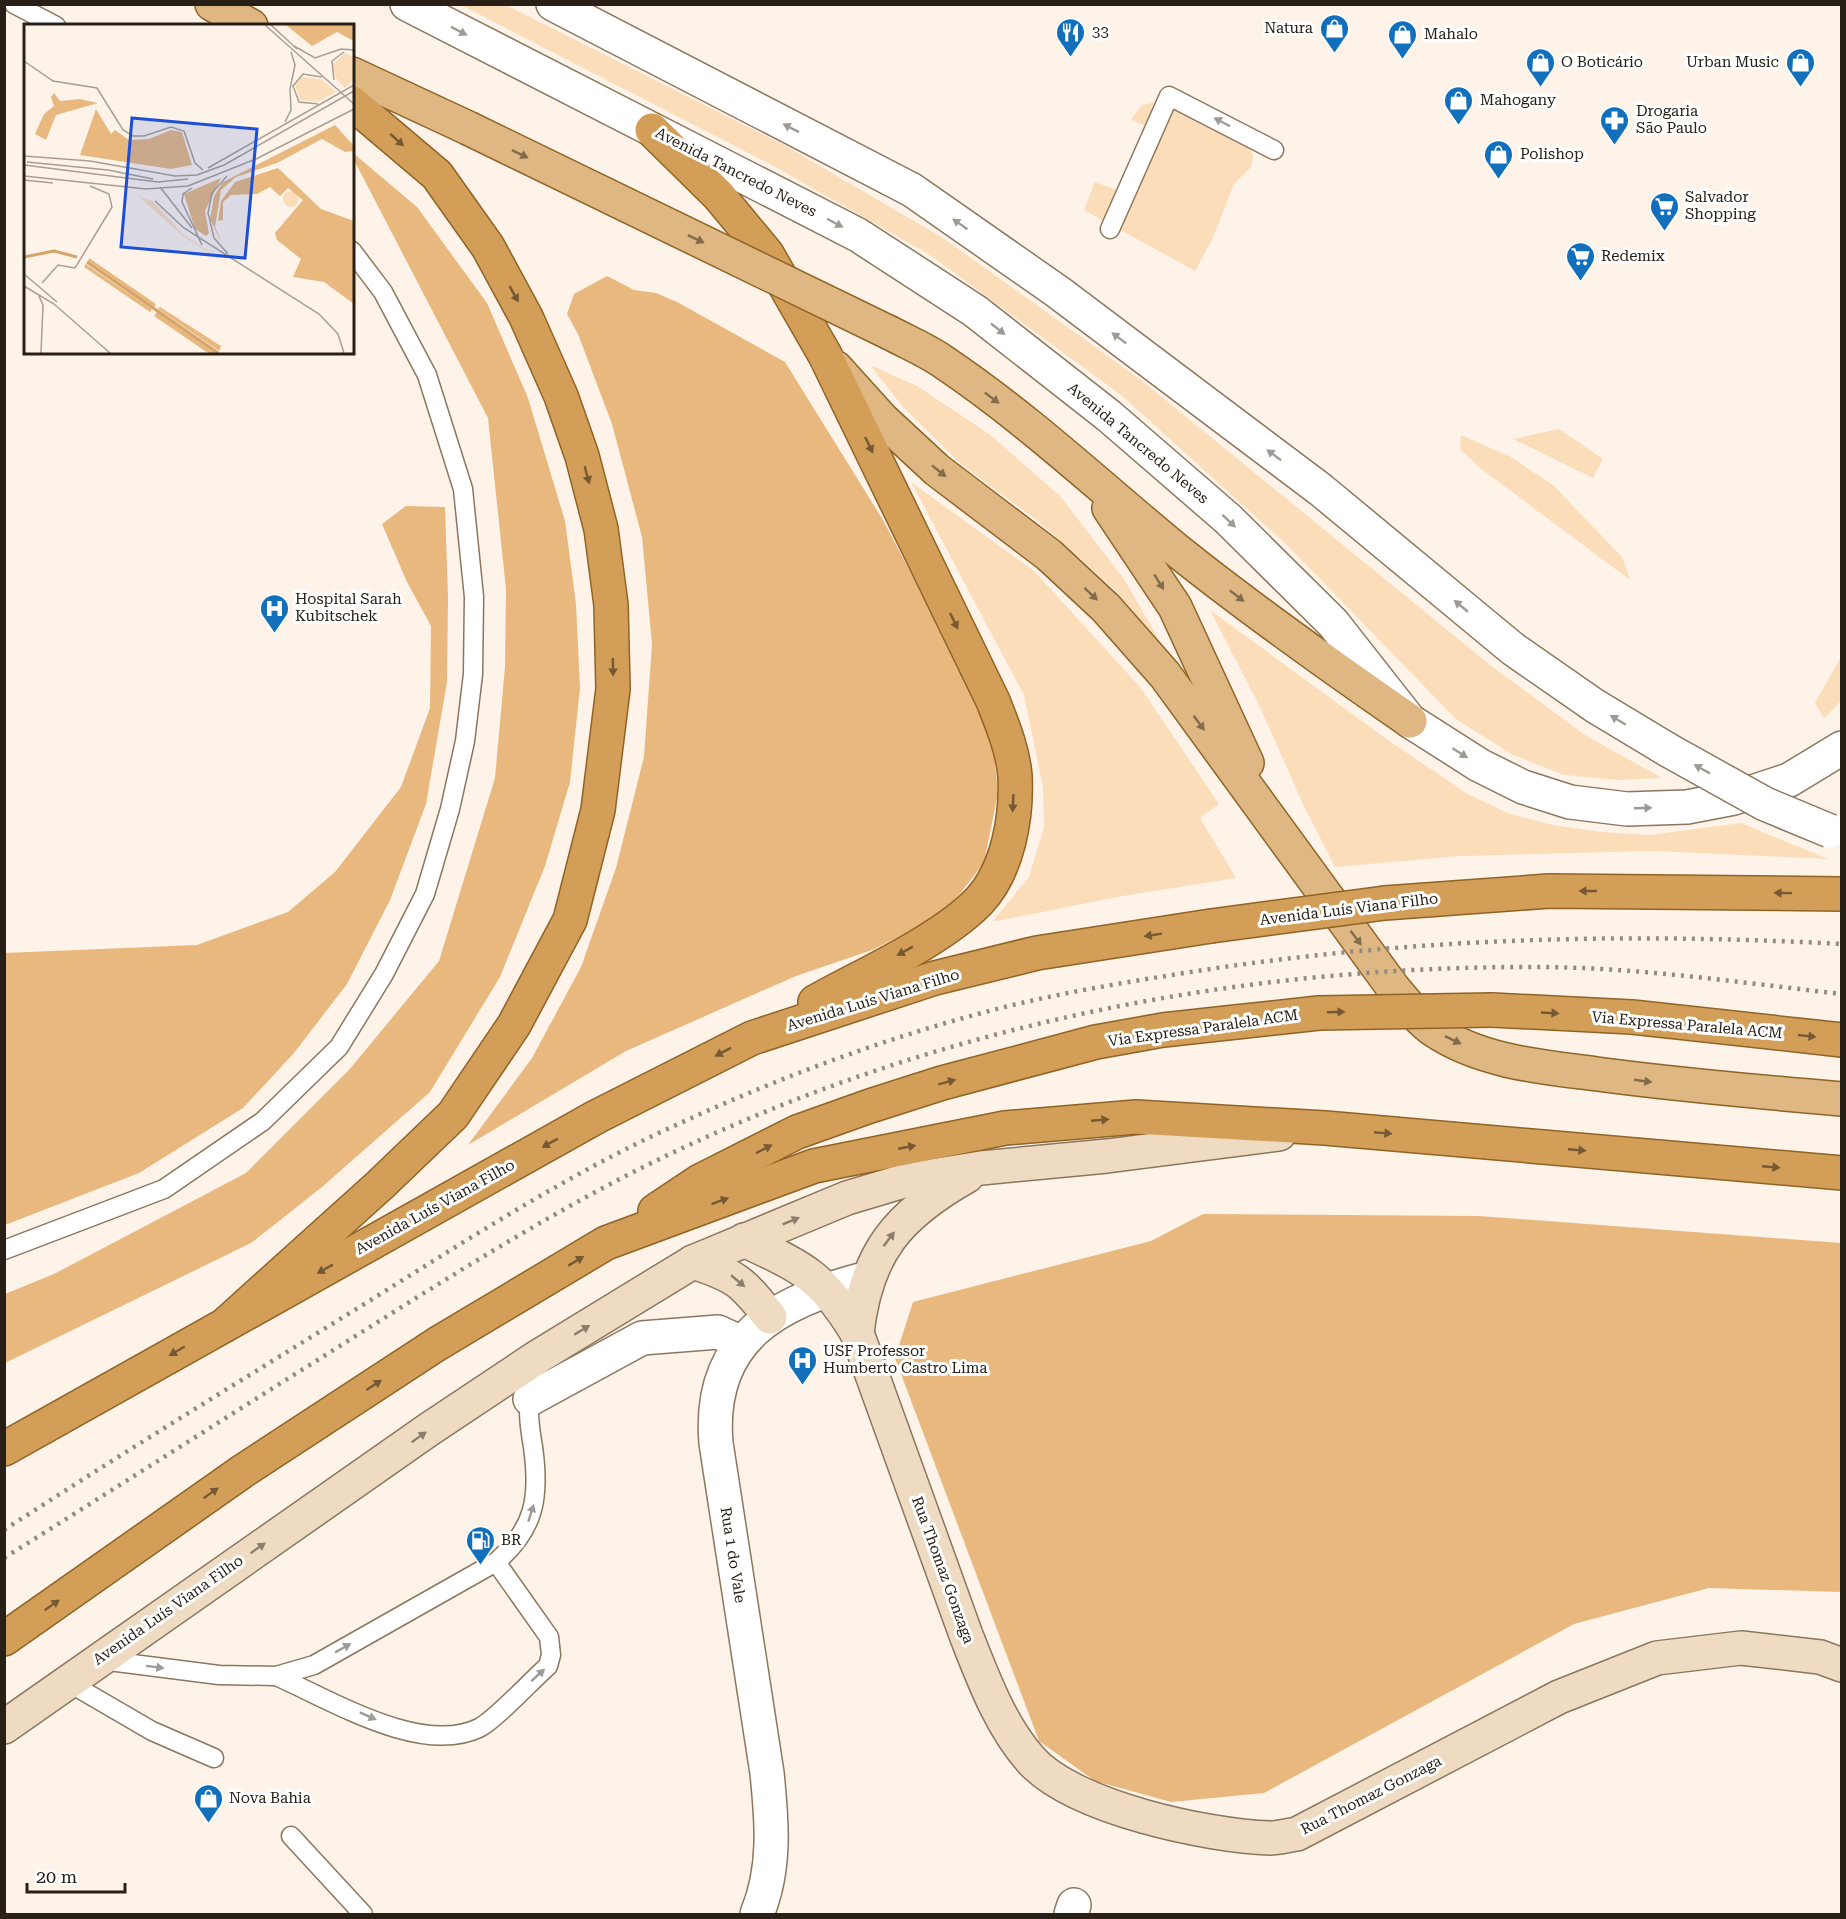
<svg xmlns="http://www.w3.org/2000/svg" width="1846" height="1919" font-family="'Roboto Serif',serif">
  <rect width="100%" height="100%" fill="#fdf3e8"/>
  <g fill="#fcddba">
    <path d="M 461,5 L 506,5 L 784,145 L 943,238 L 1141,380 L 1490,665 L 1585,735 L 1662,778 L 1618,780 L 1564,775 L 1511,754 L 1456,719 L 1287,545 L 1121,395 L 930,255 L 772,165 Z"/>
    <path d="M 1161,101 L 1248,144 L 1253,155 L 1251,167 L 1234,184 L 1212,240 L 1195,271 L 1084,210 L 1095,182 L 1117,190 L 1153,130 L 1131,119 L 1142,105 Z"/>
    <path d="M 870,365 L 917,386 L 989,434 L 1060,496 L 1124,579 L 1162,645 L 1113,588 L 1038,521 L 961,464 L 903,407 Z"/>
    <path d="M 1559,429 L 1603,459 L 1593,478 L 1513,439 Z"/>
    <path d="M 1461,435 L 1511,457 L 1553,485 L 1622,557 L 1630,580 L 1480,468 L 1460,449 Z"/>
    <path d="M 911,482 L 1034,571 L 1140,687 L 1219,804 L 1200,818 L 1236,878 L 1117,897 L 992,922 L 1029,877 L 1044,827 L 1043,787 L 1024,695 Z"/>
    <path d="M 1210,610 L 1385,738 L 1466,793 L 1507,813 L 1553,825 L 1601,832 L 1650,835 L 1741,823 L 1828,859 L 1652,851 L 1461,856 L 1335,867 L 1302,802 L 1260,707 Z"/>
    <path d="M 1841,657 L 1841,701 L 1824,718 L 1815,703 Z"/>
  </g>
  <g fill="#e8b87f">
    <path d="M 353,153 L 417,207 L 487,303 L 528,398 L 565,521 L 576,604 L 580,688 L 570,782 L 545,866 L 500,977 L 430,1092 L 322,1187 L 251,1243 L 5,1363 L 5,1294 L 54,1274 L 246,1173 L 349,1070 L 439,961 L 495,778 L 505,667 L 506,589 L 488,418 L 353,158 Z"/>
    <path d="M 607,276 L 634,290 L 656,293 L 677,302 L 785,362 L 883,520 L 971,688 L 994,751 L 998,793 L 984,863 L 944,914 L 872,950 L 796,976 L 626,1051 L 468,1145 L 532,1058 L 581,967 L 616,868 L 644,757 L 652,644 L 642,537 L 612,424 L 578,334 L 567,314 L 574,294 Z"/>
    <path d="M 406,506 L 445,507 L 448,598 L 447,682 L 426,804 L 390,900 L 347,984 L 294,1053 L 243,1108 L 139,1173 L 5,1225 L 5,953 L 197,945 L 288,912 L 335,872 L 401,787 L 430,708 L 431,626 L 407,582 L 382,524 Z"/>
    <path d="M 1203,1214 L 1479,1216 L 1841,1243 L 1841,1592 L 1709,1588 L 1574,1624 L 1264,1793 L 1171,1802 L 1095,1781 L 1039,1741 L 895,1358 L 913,1302 L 1151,1241 Z"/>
  </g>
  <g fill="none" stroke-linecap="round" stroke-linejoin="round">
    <defs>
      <g id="service">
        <path d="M 14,4 L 56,26"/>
        <path d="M 1110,229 L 1169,96 L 1274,150"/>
        <path d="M 4,1250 L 164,1189 L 263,1121 L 339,1047 L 384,974 L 425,894 L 450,809 L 465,741 L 473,674 L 474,597 L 463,489 L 427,375 L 383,292 L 352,251"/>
        <path d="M 101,1660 L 219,1675 L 276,1676 L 314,1665 L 496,1562 C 535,1529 540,1497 533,1447 C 530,1429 527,1411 531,1392"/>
        <path d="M 276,1676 C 331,1700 421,1756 479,1728 C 495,1720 532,1680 548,1666 L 551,1655 L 549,1637 L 496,1562"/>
        <path d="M 66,1681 L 152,1731 L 214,1758"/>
        <path d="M 291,1836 L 363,1914"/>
      </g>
      <g id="minor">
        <path d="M 530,1399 L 642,1338 L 718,1332 L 742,1343"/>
        <path d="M 757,1914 C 776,1869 772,1821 767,1773 L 716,1443 C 707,1338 778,1301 868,1278"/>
        <path d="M 1071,1914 L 1074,1905"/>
      </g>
      <g id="tertiary">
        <path d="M 407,4 L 858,235 L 975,311 L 1109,416 L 1228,519 L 1333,623 L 1410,721 L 1479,765 L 1523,787 L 1570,802 L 1627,809 L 1687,807 L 1734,798 L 1789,780 L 1842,748"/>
        <path d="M 553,4 L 912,190 L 1058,292 L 1321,490 L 1513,649 L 1595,706 L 1668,750"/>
      </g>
      <g id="secondary">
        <path d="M 744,1240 C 803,1268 822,1275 857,1333 L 966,1635 C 983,1678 1000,1725 1031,1760 C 1074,1808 1208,1836 1270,1838 C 1279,1838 1289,1835 1297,1834 L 1559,1697 L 1657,1658 L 1741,1648 L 1820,1657 L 1842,1665"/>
        <path d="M 693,1262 C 736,1276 742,1281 770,1317"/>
        <path d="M 857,1333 C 866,1252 898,1215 967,1176"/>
        <path d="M 4,1727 L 428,1430 L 539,1356 L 693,1262 L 847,1198 L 907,1180 L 981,1168 L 1107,1156 L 1279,1134"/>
      </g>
      <g id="primary">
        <path d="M 212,4 L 251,26"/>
        <path d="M 352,74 L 468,128"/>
        <path d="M 890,333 C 907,342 926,350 942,361 C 1027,418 1101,488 1179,552 C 1254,612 1332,667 1410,721"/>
        <path d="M 836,368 L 882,419 L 937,470 L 1049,555 L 1106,608 L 1165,675 L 1394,989 C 1406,1003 1419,1020 1435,1031 C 1482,1062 1542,1067 1597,1074 C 1678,1085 1760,1092 1842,1099"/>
        <path d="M 1109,508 L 1175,607 L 1247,763"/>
      </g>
      <g id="trunk">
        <path d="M 652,130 L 719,196 L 767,254 L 825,355 L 993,701 C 1002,724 1013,750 1015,776 C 1017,817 1008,870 979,901 C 942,940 863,975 815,1002"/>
        <path d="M 1385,903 L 1549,891 L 1842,894"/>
        <path d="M 1492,1010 L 1632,1017 L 1842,1040"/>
        <path d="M 655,1211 L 700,1181 L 797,1132 L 870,1106 L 942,1083 L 1096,1042 L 1163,1030 L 1236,1022"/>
        <path d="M 228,1322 L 380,1185 L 453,1115 L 514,1025 L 570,920 L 598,810 L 613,689 L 611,605 L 601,529 L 582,456 L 561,396 L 526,317 L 488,247 L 437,175 L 352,103"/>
        <path d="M 4,1449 L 596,1117 L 752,1038 L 935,978 L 1037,953 L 1211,926"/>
        <path d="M 4,1639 L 243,1471 L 437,1344 L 606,1243 L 814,1166 L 1005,1128 L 1136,1117 L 1325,1128 L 1842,1173"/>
      </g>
    </defs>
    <use href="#service" stroke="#8c765e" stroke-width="21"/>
    <use href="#minor" stroke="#8c765e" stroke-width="36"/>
    <use href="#tertiary" stroke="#8c765e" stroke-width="36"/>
    <use href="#secondary" stroke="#8c765e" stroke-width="36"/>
    <use href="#primary" stroke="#906326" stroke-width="36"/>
    <use href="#trunk" stroke="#906326" stroke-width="36"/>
    <use href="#service" stroke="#fff" stroke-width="18"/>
    <use href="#minor" stroke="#fff" stroke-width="33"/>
    <use href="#tertiary" stroke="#fff" stroke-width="33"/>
    <use href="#secondary" stroke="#eedbc1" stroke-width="33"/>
    <use href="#primary" stroke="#deb782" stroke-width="33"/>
    <use href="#trunk" stroke="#d39f58" stroke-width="33"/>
    <g stroke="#948b80" stroke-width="4.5" stroke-dasharray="3 6" stroke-linecap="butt">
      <path d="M 4,1530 C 124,1452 245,1378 366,1303 C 467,1240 568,1174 676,1125 C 778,1078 885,1038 993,1010 C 1054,994 1116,984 1178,974 C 1401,938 1617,932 1842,944"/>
      <path d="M 4,1558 C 111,1491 217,1423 324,1356 C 419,1296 514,1235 614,1182 C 901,1032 1221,965 1544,967 C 1644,968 1743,983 1842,994"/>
    </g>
    <defs>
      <path id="tertiary-bridge" d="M 1668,750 L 1765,804 L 1830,831"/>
      <path id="primary-bridge" d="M 468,128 L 890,333"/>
      <g id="trunk-bridge">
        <path d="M 1211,926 L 1385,903"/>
        <path d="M 1236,1022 L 1319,1013 L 1492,1010"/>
      </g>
    </defs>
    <use href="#tertiary-bridge" stroke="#8c765e" stroke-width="36" stroke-linecap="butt"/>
    <use href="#primary-bridge" stroke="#906326" stroke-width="36" stroke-linecap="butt"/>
    <use href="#trunk-bridge" stroke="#906326" stroke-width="36" stroke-linecap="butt"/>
    <use href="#tertiary-bridge" stroke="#fff" stroke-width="33"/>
    <use href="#primary-bridge" stroke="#deb782" stroke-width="33"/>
    <use href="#trunk-bridge" stroke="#d39f58" stroke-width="33"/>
  </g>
  <defs><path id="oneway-solid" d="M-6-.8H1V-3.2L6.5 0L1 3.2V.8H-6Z" transform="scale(1.5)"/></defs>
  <g fill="#9e9b96">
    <use href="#oneway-solid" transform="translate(459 31) rotate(27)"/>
    <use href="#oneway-solid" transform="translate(1222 122) rotate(-152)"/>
    <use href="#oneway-solid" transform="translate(791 128) rotate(-153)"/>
    <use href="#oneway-solid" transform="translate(835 223) rotate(28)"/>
    <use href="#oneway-solid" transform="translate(960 224) rotate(-145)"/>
    <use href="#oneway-solid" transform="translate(998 329) rotate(38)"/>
    <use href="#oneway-solid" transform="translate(1119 338) rotate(-143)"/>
    <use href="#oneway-solid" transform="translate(1274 455) rotate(-143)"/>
    <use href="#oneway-solid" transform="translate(1229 521) rotate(43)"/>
    <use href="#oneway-solid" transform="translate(1461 606) rotate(-140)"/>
    <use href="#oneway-solid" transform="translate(1618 720) rotate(-149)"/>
    <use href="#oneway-solid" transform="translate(1460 753) rotate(32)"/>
    <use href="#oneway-solid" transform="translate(1702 769) rotate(-151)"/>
    <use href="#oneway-solid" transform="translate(1643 808) rotate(-2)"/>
    <use href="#oneway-solid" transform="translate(531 1513) rotate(-73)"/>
    <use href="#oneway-solid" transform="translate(343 1648) rotate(-29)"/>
    <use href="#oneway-solid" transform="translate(155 1667) rotate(7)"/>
    <use href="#oneway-solid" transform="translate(538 1675) rotate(-42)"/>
    <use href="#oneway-solid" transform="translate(368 1716) rotate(24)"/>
  </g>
  <g fill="#755934">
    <use href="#oneway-solid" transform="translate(397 140) rotate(42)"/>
    <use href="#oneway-solid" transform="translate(514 294) rotate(61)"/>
    <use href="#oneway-solid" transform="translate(869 445) rotate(64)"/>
    <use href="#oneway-solid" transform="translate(587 475) rotate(75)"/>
    <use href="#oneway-solid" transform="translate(954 621) rotate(64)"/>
    <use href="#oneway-solid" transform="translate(613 667) rotate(89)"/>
    <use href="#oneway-solid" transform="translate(1013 803) rotate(93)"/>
    <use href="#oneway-solid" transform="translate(1588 891) rotate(-180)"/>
    <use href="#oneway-solid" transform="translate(1783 893) rotate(-179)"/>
    <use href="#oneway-solid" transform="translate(1153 935) rotate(171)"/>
    <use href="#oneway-solid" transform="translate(905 951) rotate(151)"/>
    <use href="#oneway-solid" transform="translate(1336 1012) rotate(-2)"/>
    <use href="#oneway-solid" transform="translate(1550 1013) rotate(3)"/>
    <use href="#oneway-solid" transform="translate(1807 1036) rotate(6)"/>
    <use href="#oneway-solid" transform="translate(723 1052) rotate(153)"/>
    <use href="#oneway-solid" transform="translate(947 1082) rotate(-15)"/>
    <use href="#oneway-solid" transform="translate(1100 1120) rotate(-5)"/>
    <use href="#oneway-solid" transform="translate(1383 1133) rotate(5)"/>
    <use href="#oneway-solid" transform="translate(550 1143) rotate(151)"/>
    <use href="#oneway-solid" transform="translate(907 1147) rotate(-11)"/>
    <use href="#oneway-solid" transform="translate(764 1149) rotate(-27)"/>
    <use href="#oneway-solid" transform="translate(1577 1150) rotate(5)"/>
    <use href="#oneway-solid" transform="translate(1771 1167) rotate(5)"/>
    <use href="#oneway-solid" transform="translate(720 1201) rotate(-20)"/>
    <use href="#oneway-solid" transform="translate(576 1261) rotate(-31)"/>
    <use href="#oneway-solid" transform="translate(325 1269) rotate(151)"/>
    <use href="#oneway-solid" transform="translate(177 1351) rotate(150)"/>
    <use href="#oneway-solid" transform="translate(374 1385) rotate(-33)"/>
    <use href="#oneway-solid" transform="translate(211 1493) rotate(-35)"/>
    <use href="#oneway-solid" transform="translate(52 1605) rotate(-35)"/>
  </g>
  <g fill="#836c4c">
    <use href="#oneway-solid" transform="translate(520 154) rotate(26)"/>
    <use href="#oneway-solid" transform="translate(696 239) rotate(26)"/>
    <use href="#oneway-solid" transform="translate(992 398) rotate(37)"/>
    <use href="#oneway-solid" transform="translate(939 471) rotate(39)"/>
    <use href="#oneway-solid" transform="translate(1159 582) rotate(58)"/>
    <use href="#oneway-solid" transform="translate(1091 594) rotate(43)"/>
    <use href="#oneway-solid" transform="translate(1237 596) rotate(38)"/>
    <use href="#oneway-solid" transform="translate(1199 723) rotate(54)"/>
    <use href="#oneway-solid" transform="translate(1356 938) rotate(53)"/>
    <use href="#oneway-solid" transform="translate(1453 1040) rotate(26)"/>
    <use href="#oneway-solid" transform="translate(1643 1081) rotate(8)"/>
  </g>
  <g fill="#8b7e6c">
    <use href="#oneway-solid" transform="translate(791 1221) rotate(-22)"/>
    <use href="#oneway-solid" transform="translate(889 1239) rotate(-53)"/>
    <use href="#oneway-solid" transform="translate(738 1281) rotate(40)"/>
    <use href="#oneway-solid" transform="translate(582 1330) rotate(-31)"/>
    <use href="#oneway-solid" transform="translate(419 1437) rotate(-35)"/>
    <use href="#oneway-solid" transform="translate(258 1548) rotate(-35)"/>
  </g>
  <defs>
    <symbol id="shop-pin" viewBox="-11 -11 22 30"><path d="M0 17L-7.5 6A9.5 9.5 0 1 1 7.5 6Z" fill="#126fbc" stroke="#fff"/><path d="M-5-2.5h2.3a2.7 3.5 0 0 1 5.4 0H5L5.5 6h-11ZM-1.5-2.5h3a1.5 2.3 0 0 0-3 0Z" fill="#fff"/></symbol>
    <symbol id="restaurant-pin" viewBox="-11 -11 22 30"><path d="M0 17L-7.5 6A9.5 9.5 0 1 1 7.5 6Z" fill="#126fbc" stroke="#fff"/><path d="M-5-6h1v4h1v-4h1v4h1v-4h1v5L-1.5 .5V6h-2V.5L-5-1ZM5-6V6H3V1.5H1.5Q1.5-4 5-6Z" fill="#fff"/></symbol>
    <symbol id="pharmacy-pin" viewBox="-11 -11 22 30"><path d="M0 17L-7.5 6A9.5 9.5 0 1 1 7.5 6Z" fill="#126fbc" stroke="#fff"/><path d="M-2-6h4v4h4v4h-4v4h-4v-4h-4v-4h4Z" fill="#fff"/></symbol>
    <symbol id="supermarket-pin" viewBox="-11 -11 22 30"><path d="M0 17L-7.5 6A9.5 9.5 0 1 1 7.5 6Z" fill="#126fbc" stroke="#fff"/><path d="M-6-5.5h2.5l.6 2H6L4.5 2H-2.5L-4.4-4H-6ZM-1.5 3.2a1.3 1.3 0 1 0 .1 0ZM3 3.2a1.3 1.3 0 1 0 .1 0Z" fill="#fff"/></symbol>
    <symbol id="hospital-pin" viewBox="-11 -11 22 30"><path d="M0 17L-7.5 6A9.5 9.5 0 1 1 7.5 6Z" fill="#126fbc" stroke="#fff"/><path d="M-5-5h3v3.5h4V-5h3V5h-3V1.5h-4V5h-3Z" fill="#fff"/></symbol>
    <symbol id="fuel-pin" viewBox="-11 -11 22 30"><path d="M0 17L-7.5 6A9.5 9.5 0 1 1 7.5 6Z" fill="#126fbc" stroke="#fff"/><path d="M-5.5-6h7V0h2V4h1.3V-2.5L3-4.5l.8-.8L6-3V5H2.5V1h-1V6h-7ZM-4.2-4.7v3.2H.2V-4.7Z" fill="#fff"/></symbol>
  </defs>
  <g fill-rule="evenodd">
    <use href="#shop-pin" x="1318" y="12" width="33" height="45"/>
    <use href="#restaurant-pin" x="1054" y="16" width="33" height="45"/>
    <use href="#shop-pin" x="1386" y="18" width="33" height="45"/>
    <use href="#shop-pin" x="1524" y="46" width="33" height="45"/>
    <use href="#shop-pin" x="1784" y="46" width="33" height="45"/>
    <use href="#shop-pin" x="1442" y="84" width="33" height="45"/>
    <use href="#pharmacy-pin" x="1598" y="104" width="33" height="45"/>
    <use href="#shop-pin" x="1482" y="138" width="33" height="45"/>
    <use href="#supermarket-pin" x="1648" y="190" width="33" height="45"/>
    <use href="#supermarket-pin" x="1564" y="240" width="33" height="45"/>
    <use href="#hospital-pin" x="258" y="592" width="33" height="45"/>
    <use href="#hospital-pin" x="786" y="1344" width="33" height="45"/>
    <use href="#fuel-pin" x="464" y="1524" width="33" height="45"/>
    <use href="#shop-pin" x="192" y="1782" width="33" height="45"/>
  </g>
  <g text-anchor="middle" stroke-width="6" stroke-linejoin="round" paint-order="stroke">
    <g font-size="15" fill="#282016" stroke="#fff" text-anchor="start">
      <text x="1313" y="33" text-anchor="end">Natura</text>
      <text x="1092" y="37">33</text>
      <text x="1424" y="39">Mahalo</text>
      <text x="1561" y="67">O Boticário</text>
      <text x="1779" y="67" text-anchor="end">Urban Music</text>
      <text x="1480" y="105">Mahogany</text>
      <text x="1636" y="116">Drogaria<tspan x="1636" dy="17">São Paulo</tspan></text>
      <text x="1520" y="159">Polishop</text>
      <text x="1685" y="202">Salvador<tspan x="1685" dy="17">Shopping</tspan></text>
      <text x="1601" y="261">Redemix</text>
      <text x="295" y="604">Hospital Sarah<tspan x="295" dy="17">Kubitschek</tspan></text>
      <text x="823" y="1356">USF Professor<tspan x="823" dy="17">Humberto Castro Lima</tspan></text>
      <text x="501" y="1545">BR</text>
      <text x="229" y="1803">Nova Bahia</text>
    </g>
    <g font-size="15" fill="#282016" stroke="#fff">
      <text transform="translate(736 172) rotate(27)" y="5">Avenida Tancredo Neves</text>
      <text transform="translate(1138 443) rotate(40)" y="5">Avenida Tancredo Neves</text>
      <text transform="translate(1349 909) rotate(-7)" y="5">Avenida Luís Viana Filho</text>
      <text transform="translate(873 1000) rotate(-17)" y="5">Avenida Luís Viana Filho</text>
      <text transform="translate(1687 1025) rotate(5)" y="5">Via Expressa Paralela ACM</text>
      <text transform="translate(1203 1028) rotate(-8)" y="5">Via Expressa Paralela ACM</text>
      <text transform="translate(435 1207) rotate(-29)" y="5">Avenida Luís Viana Filho</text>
      <text transform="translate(733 1555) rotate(81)" y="5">Rua 1 do Vale</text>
      <text transform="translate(943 1570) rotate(70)" y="5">Rua Thomaz Gonzaga</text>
      <text transform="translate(168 1610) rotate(-35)" y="5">Avenida Luís Viana Filho</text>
      <text transform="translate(1371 1795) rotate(-27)" y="5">Rua Thomaz Gonzaga</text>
    </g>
  </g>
  <g transform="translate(24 24)">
    <rect width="330" height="330" fill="#fdf3e8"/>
    <path d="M 321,29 L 330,33 L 330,55 L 321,64 L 312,54 L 308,41 ZM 278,53 L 297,55 L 312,68 L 293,78 L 276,76 L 271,61 ZM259 175a8 8 0 1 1 16 0a8 8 0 1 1-16 0ZM 114,172 L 128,177 L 160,211 L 234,260 L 159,212 Z" fill="#fcddba"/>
    <path d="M 262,1 L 330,1 L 330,17 L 313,8 L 288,22 ZM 30,69 L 36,77 L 56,75 L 74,79 L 32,91 L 22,116 L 11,110 L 20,90 L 30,82 L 27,73 ZM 72,85 L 87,110 L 91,106 L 105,116 L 125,115 L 147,106 L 158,108 L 168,141 L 147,145 L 56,131 ZM 311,101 L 330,122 L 330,127 L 321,128 L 298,115 L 253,139 L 212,153 L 197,166 L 191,203 L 199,222 L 186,195 L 190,172 L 199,158 ZM 254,144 L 297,185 L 330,197 L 330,280 L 300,258 L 269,253 L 277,235 L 253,216 L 251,209 L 279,176 L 264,164 L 256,172 L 246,163 L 233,170 L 207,171 L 199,178 L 199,196 L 194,197 L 197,177 L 211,158 ZM 197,154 L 181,187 L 185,209 L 182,212 L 171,205 L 160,170 ZM 65,234 L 132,280 L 130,283 L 64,237 ZM 62,240 L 128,285 L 126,288 L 60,243 ZM 136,283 L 197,322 L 195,327 L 134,285 ZM 133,288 L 192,329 L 184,329 L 130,292 Z" fill="#e8b87f"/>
    <path fill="none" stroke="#d4a46b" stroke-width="3" d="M 0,233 L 30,227 L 53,233M 63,238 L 194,329"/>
    <path fill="none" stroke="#a89f94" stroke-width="1.5" d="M 241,1 L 330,80M 247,1 L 273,25M 270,22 L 291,34 L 317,25 L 330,26M 0,37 L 29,57 L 73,64 L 99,106 L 109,112 L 120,112 L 147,103 L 160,107 L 171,139 L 179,146M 310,56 L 308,37 L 320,28M 294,80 L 275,78 L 269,62 L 279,50 L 298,53M 261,98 L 267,86 L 266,65 L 271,41 L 267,28M 0,132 L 66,137 L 151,152 L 173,151 L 200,141 L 330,67M 3,138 L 84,146 L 129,155M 0,141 L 134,158 L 164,155M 184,144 L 330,61M 0,152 L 122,165 L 164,162 L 232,135 L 330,85M 203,152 L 188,169 L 184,189 L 190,214 L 204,230M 0,156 L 29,159M 136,163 L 168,204M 168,164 L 159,170 L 158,178 L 178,221M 131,177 L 160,204 L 295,290 L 314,310 L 320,329M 0,250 L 33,278M 18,259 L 34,241 L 51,244 L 88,183 L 85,170 L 66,162M 0,262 L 30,280 L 86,329M 14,270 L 19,281 L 17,329"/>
    <path fill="#1d4ed8" fill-opacity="0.15" stroke="#1d4ed8" stroke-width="3" d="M 108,94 L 233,105 L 221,234 L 97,223 Z"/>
    <rect width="330" height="330" fill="none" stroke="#282016" stroke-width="3"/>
  </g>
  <rect width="1846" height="1919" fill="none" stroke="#282016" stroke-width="12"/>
  <path d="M27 1883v9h98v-9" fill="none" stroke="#282016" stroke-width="3"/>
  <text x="36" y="1883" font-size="18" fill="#282016" stroke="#ffffff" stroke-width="4.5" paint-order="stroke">20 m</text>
</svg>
